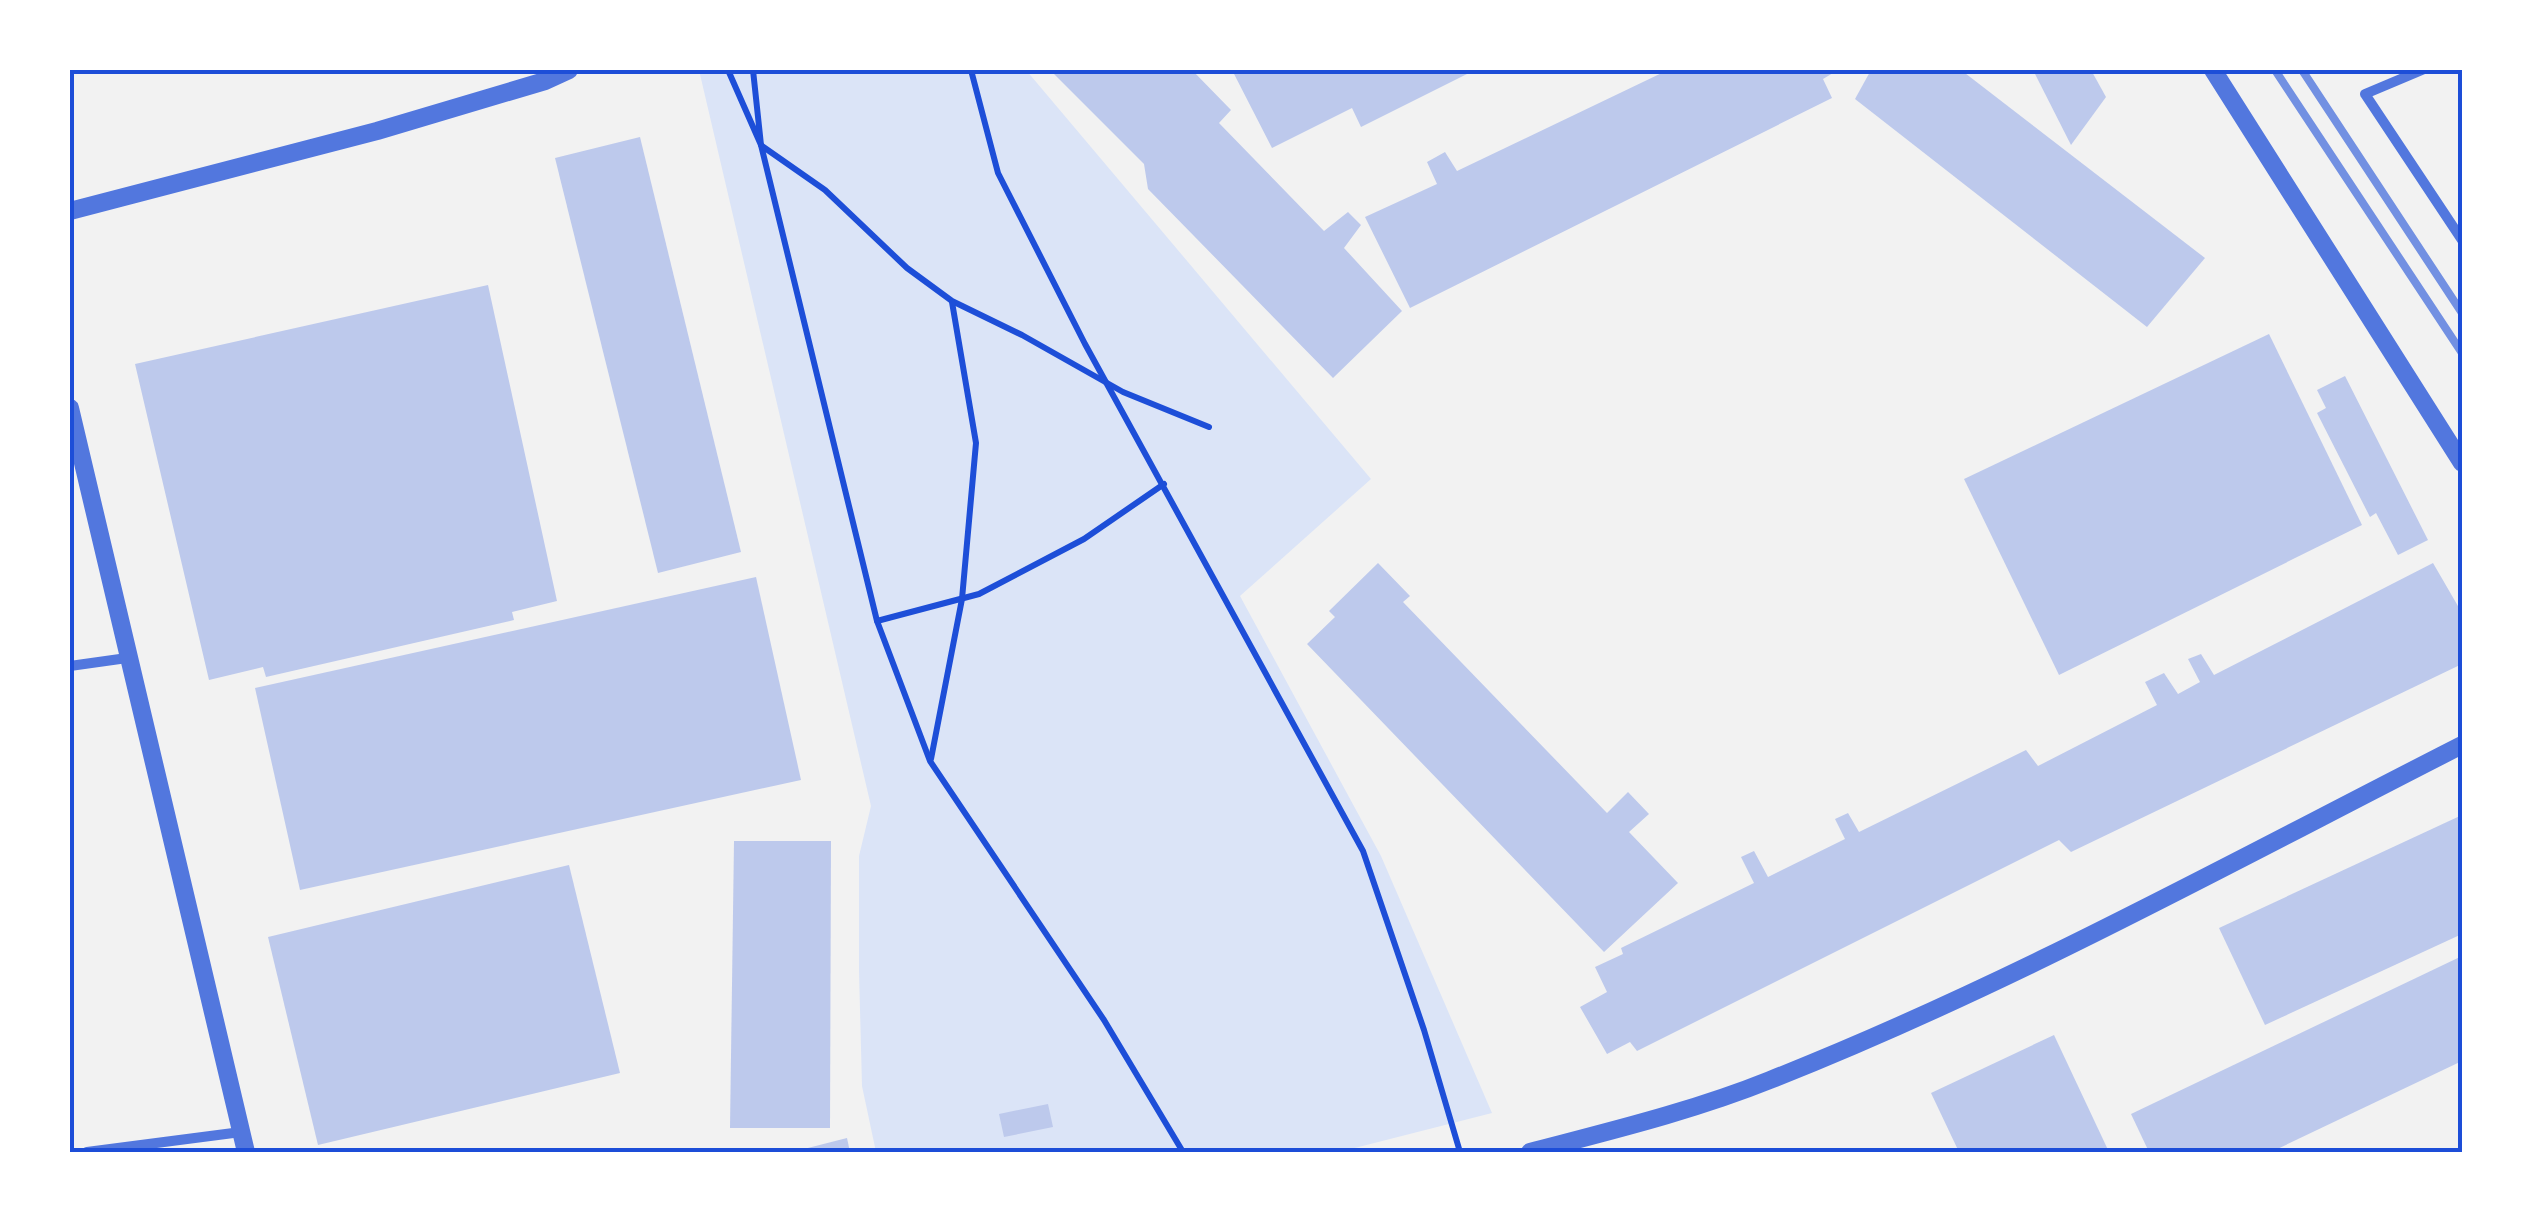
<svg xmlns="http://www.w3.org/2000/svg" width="2532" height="1222" font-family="'PT Sans Narrow',sans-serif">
  <rect width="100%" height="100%" fill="#f2f2f2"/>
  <path fill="#dbe4f7" d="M 699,70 L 1026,70 L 1371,479 L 1240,596 L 1381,856 L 1492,1113 L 1339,1152 L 876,1152 L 862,1086 L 859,971 L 859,856 L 871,806 Z"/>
  <g fill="#bdc9ec">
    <path d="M 1050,70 L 1192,70 L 1231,110 L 1219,123 L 1324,231 L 1348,212 L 1361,225 L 1344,248 L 1402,311 L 1333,378 L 1148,189 L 1144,164 Z"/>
    <path d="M 1232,70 L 1475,70 L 1361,127 L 1352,108 L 1272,148 Z"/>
    <path d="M 1668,70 L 1838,70 L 1823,79 L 1832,98 L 1410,308 L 1365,217 L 1437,184 L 1427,162 L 1445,152 L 1457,171 Z"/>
    <path d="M 1871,70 L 1961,70 L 2205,258 L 2147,327 L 1855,99 Z"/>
    <path d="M 2033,70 L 2091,70 L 2106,97 L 2071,145 Z"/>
    <path d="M 640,137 L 741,552 L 658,573 L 555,158 Z"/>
    <path d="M 488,285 L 557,601 L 512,612 L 514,620 L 266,677 L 263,667 L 209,680 L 135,364 Z"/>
    <path d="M 2269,334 L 2362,525 L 2059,675 L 1964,479 Z"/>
    <path d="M 2345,376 L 2428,540 L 2398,555 L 2376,513 L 2370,517 L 2317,413 L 2326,408 L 2317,390 Z"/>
    <path d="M 1378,563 L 1410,596 L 1403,602 L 1607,813 L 1628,792 L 1649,814 L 1629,832 L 1678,883 L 1604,952 L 1307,644 L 1335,617 L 1329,611 Z"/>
    <path d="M 2433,563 L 2462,613 L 2462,664 L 2071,852 L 2059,840 L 1637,1051 L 1630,1042 L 1607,1054 L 1580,1007 L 1607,992 L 1595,967 L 1623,954 L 1621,948 L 1754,883 L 1741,857 L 1754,851 L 1768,877 L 1845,839 L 1835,819 L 1848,813 L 1859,832 L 2026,750 L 2038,766 L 2157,705 L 2145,682 L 2164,673 L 2178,694 L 2200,682 L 2188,659 L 2201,654 L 2214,675 Z"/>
    <path d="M 756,577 L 801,780 L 300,890 L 255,688 Z"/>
    <path d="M 2462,815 L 2462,934 L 2265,1025 L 2219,928 Z"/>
    <path d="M 734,841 L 831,841 L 830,1128 L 730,1128 Z"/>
    <path d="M 569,865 L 620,1073 L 318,1145 L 268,937 Z"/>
    <path d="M 2462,956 L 2462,1061 L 2271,1152 L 2149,1152 L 2131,1114 Z"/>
    <path d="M 2054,1035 L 2109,1152 L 1959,1152 L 1931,1093 Z"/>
    <path d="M 1048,1104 L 1053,1127 L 1004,1137 L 999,1114 Z"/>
    <path d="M 847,1138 L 850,1152 L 796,1152 L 796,1151 Z"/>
  </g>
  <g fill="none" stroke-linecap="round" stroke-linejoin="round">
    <g stroke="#1d4ed8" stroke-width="6">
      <path d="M 728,70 L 761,145 L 753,70"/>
      <path d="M 971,70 L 998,173 L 1085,344 L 1363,851 L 1424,1030 L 1460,1152"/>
      <path d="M 761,145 L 877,621 L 930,761 L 1104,1020 L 1183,1152"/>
      <path d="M 762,146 L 825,190 L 907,268 L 952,301 L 1022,335 L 1123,392 L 1209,427"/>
      <path d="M 877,621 L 979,594 L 1084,539 L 1164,484"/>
      <path d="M 931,759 L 962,599 L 976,443 L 952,302"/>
    </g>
    <g stroke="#5277de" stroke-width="10">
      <path d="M 2422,70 L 2365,94 L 2462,240"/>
      <path d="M 70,666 L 127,658"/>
      <path d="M 87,1152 L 241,1132"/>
    </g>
    <g stroke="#5277de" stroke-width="18">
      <path d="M 2213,70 L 2462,463"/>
      <path d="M 70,211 L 377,131 L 545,81 L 569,70"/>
      <path d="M 70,408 L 246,1152"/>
      <path d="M 1530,1152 C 1610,1131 1693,1111 1770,1080 C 2008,986 2234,861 2462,745"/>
    </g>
    <g stroke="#7290e2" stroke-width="8">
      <path d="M 2275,70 L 2462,353"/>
      <path d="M 2302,70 L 2462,313"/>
    </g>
  </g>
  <rect width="2532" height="1222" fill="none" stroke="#ffffff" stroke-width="145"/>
  <rect x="72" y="72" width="2388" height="1078" fill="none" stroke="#1d4ed8" stroke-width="4"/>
</svg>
